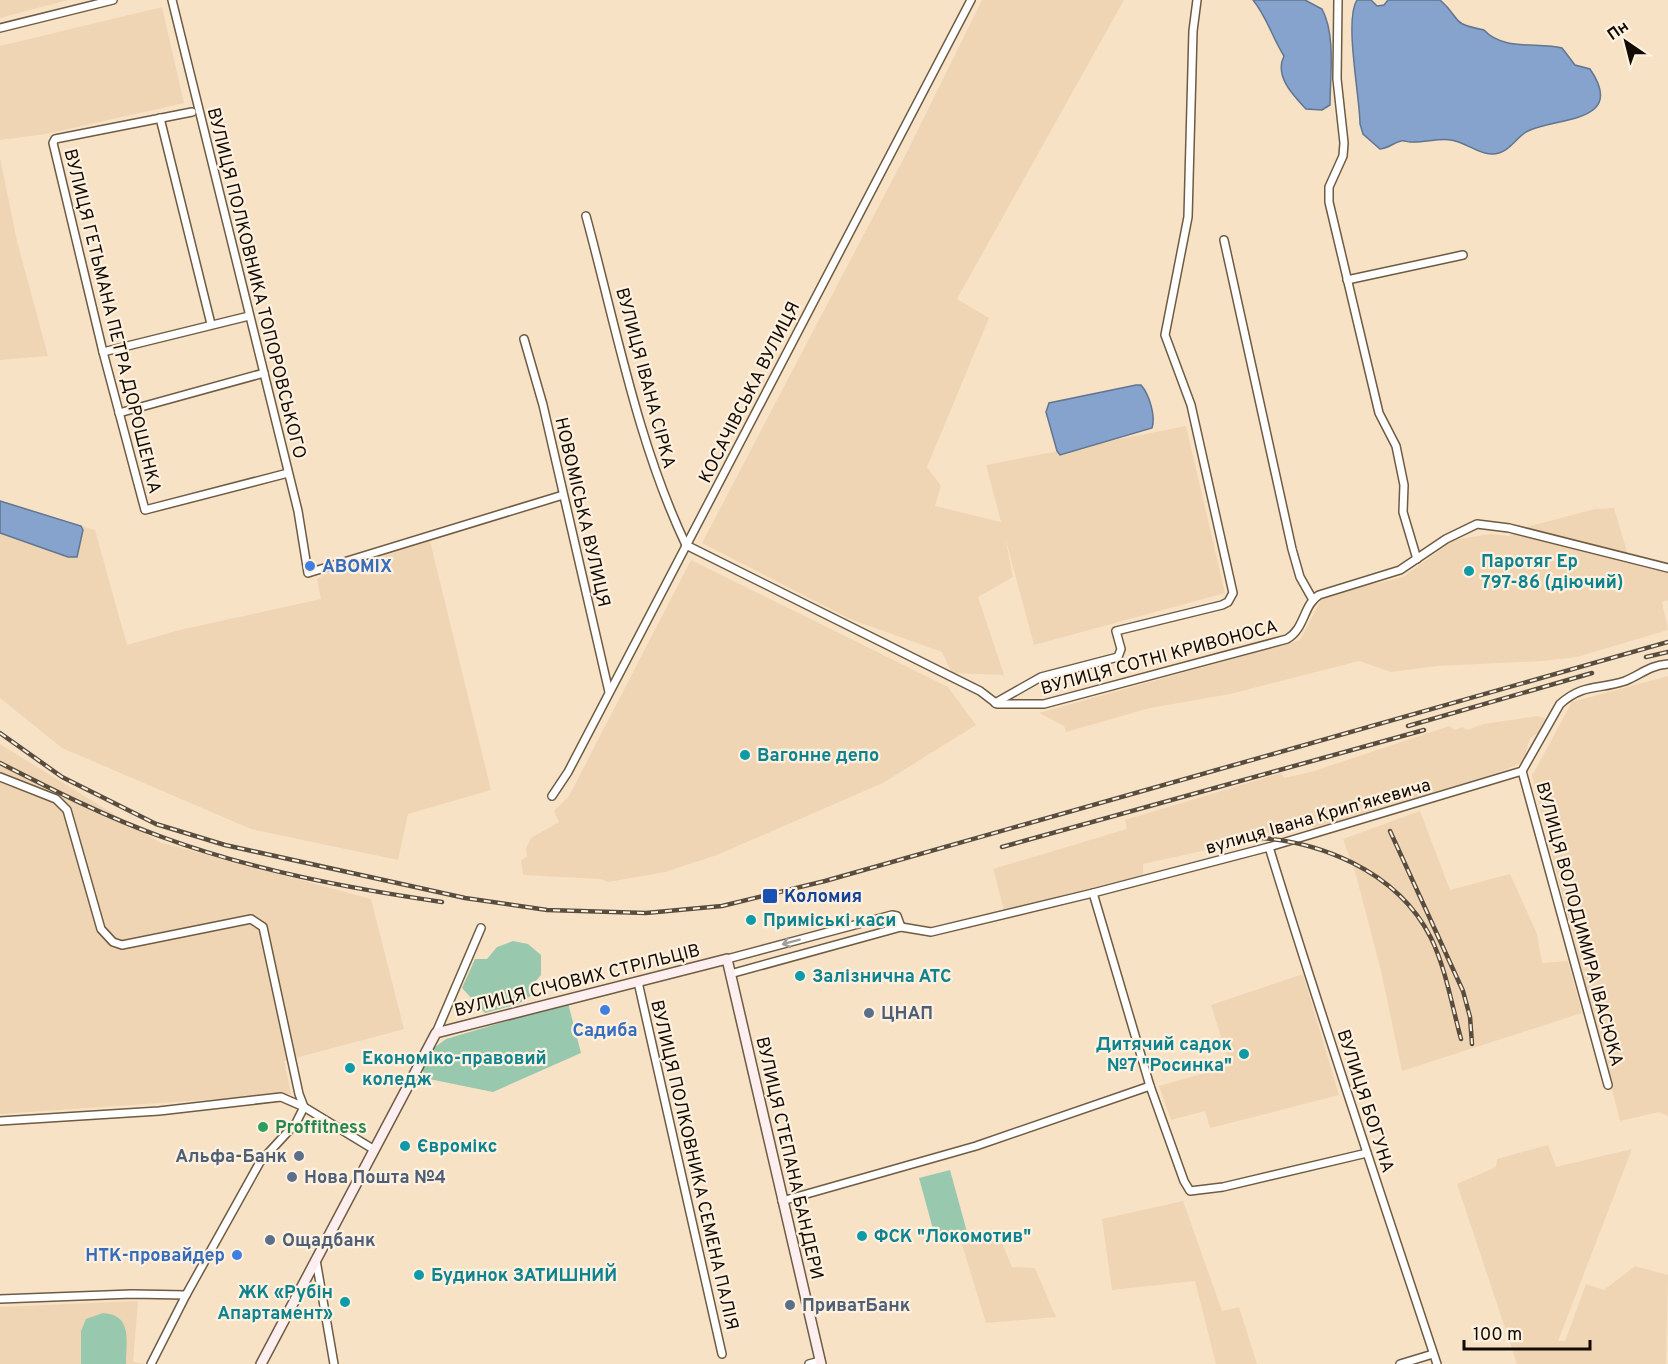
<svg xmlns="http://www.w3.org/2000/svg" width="1668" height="1364" font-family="Overpass,sans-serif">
  <rect width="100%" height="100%" fill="#f8e2c6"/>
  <g fill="#efd5b3">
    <path d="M 0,0 L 68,0 L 0,18 Z"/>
    <path d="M 982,0 L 1124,0 L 957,299 L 989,318 L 927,467 L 941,486 L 935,506 L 1001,522 L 986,465 L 1186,426 L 1225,593 L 1034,645 L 1005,537 L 1013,577 L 978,597 L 1004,675 L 952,673 L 942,652 L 850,619 L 702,543 L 906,154 Z"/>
    <path d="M 162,7 L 184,103 L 46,134 L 0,140 L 0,46 Z"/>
    <path d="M 0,158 L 17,241 L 48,356 L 0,360 Z"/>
    <path d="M 0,502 L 95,530 L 127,645 L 180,630 L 321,599 L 317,579 L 323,575 L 430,541 L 491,790 L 408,814 L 398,860 L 251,829 L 62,748 L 0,698 Z"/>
    <path d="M 1614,508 L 1628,555 L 1668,568 L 1668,600 L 1662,602 L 1668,630 L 1577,657 L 1543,661 L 1437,666 L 1391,672 L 1359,661 L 1230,694 L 1150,708 L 1066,732 L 1064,726 L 1039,713 L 1300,640 L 1322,598 L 1373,581 L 1374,584 L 1403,577 L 1454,540 L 1490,534 L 1509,536 L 1515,530 L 1595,509 Z"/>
    <path d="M 691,560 L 948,687 L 976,725 L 883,783 L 717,855 L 665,872 L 608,882 L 600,879 L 523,875 L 521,860 L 527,857 L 526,848 L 531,838 L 559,822 L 554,811 L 569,796 Z"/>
    <path d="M 1668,676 L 1668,1116 L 1659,1112 L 1620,1121 L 1532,776 L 1572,702 Z"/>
    <path d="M 1537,716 L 1546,719 L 1539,733 L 1530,738 L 1523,762 L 1471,785 L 1315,828 L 1303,820 L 1248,841 L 1143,864 L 1143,875 L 1004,910 L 993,869 L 1127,829 L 1125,820 L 1281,773 L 1284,778 L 1314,771 L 1449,726 L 1455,730 L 1463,727 L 1467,730 L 1484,724 Z"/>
    <path d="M 0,744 L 159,842 L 371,899 L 404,1029 L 284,1061 L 291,1094 L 0,1114 Z"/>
    <path d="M 1420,811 L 1450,890 L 1510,874 L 1537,934 L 1542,963 L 1568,961 L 1582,1013 L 1402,1071 L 1381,971 L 1356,875 L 1343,839 Z"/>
    <path d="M 1303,974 L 1339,1095 L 1210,1128 L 1205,1111 L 1171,1120 L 1159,1086 L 1230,1066 L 1211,1005 Z"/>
    <path d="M 1548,1145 L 1556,1167 L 1632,1149 L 1558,1341 L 1565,1341 L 1586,1284 L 1604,1290 L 1635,1266 L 1668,1275 L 1666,1364 L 1517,1364 L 1457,1184 L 1496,1167 L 1497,1159 Z"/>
    <path d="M 1183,1201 L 1222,1311 L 1239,1307 L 1257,1364 L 1216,1364 L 1195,1281 L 1112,1290 L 1102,1219 Z"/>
    <path d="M 991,1230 L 1001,1241 L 1012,1267 L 1035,1268 L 1056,1317 L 986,1323 L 960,1238 Z"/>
    <path d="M 138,1301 L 133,1362 L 146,1364 L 0,1364 L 0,1307 Z"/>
  </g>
  <g fill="#98c9af">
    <path d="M 513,941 L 528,944 L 541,955 L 541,975 L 535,982 L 535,993 L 518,1004 L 485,1013 L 462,988 L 475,959 L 487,959 L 497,947 Z"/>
    <path d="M 568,1003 L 581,1053 L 493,1092 L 429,1079 L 422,1070 L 427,1053 L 446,1039 Z"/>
    <path d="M 950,1170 L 967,1232 L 936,1240 L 919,1178 Z"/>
    <path d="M 103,1313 C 133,1315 126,1341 126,1364 L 81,1364 L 81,1331 L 86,1319 Z"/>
  </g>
  <g fill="#85a3cd" stroke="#627590" stroke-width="1.5">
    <path d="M 1253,0 L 1305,0 L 1322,9 C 1336,35 1330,76 1330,105 L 1322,110 L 1306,109 C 1293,95 1274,76 1284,56 C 1272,37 1267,17 1253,0 Z"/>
    <path d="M 1357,0 L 1371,0 L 1377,6 L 1384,5 L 1388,0 L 1440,0 C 1463,20 1448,23 1484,30 C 1503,51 1538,42 1562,48 L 1575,65 L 1590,69 C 1627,123 1558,117 1528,131 C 1517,136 1511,150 1499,153 C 1483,158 1466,142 1451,140 C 1438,138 1424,143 1410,142 C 1407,142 1404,140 1401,141 C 1393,143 1389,148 1380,149 L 1363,134 L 1360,124 C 1360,97 1344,20 1357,0 Z"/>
    <path d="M 1136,385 L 1141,385 C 1149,394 1156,416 1152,428 L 1060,455 L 1057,451 L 1046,412 L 1049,403 Z"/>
    <path d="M 0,501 L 81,526 L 83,530 L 77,557 L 68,557 L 0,533 Z"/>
  </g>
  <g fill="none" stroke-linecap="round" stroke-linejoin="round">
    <defs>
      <g id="street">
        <path d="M 172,0 L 298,511 L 308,573 L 563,495"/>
        <path d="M 1338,0 L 1337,79 L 1344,143 L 1343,156 L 1329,187 L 1329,202 L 1379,413 L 1396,446 L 1404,485 L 1403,512 L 1417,559"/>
        <path d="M 0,28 L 113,0"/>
        <path d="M 192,112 L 55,139 L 53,143 L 103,352 L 145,510 L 288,473"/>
        <path d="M 160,118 L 211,324"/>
        <path d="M 586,216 C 616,326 637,442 686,545"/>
        <path d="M 1224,240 L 1292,549 L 1300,577 L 1313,600"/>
        <path d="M 1347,280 L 1463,255"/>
        <path d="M 524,339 L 543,405 L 609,692"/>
        <path d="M 103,352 L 249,316"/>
        <path d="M 119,413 L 264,373"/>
        <path d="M 686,545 L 980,691 L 997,704 L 1044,704 L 1287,639 C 1305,629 1303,605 1319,595 L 1400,570 L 1446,539 L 1477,524 L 1509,528 L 1668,568"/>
        <path d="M 995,703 L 1041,677 L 1118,657 L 1121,649 L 1116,631 L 1222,605 L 1228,602 L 1233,593 L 1191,405 L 1165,335 L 1188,217 L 1193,31 L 1197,0"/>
        <path d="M 1522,771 L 1608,1085"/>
        <path d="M 0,777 L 56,799 L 67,810 L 101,929 L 113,942 L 122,945 L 251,919 L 263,927 L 299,1094 L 304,1107 L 296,1123 L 260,1162 L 186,1295 L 132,1294 L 0,1299"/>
        <path d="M 552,796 L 568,772 L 971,0"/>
        <path d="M 1269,847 C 1322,1020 1380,1192 1437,1364"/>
        <path d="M 1093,893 L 1150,1086 L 1184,1181 L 1190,1191 L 1223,1187 L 1367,1153"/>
        <path d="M 727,959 L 892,915 L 897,916 L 901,927"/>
        <path d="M 730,974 L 901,927 L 931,932 L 1093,893 L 1269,847 L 1522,771 L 1560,704 C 1584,683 1598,690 1625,681 C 1640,675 1650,665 1668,664"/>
        <path d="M 638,982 L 722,1354"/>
        <path d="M 436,1033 L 481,928"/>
        <path d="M 0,1121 L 159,1111 L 281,1097 L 304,1107 L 373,1149"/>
        <path d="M 782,1201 L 976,1146 L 1150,1086"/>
        <path d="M 316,1260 L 334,1364"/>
        <path d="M 300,1291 L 312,1287 L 321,1293"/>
        <path d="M 151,1364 L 186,1295"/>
        <path d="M 809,1364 L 820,1361"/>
        <path d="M 1400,1364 L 1433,1354"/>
      </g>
      <path id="secondary" d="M 261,1364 L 436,1033 L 727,959 L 821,1364"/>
    </defs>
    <use href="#street" stroke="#6e5b43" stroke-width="10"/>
    <use href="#secondary" stroke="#6e5b43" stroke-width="12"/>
    <use href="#street" stroke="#fff" stroke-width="7"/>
    <use href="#secondary" stroke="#fdeef0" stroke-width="9"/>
    <defs>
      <g id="rail">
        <path d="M 1646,657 L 1668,652"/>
        <path d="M 1408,726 L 1592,673"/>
        <path d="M 0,733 L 62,777 L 156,824 L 225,845 L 465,898 L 547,910 L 646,913 L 722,906 L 825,881 L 1668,642"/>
        <path d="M 0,763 C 53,790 106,817 162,837 C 252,870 347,888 442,902"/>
        <path d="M 1390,831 L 1463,991 L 1470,1017 L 1472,1044"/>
        <path d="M 1246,837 C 1317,839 1397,870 1431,938 C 1446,969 1452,1006 1461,1039"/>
        <path d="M 1002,847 L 1424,730"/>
      </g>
    </defs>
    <use href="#rail" stroke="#574c3e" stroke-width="4.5"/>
    <use href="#rail" stroke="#fef1e0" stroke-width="2" stroke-dasharray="7" stroke-linecap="butt"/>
  </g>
  <defs><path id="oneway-shaft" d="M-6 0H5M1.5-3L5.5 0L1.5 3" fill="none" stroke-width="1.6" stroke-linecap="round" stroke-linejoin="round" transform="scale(1.5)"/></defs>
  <use stroke="#a09d9a" href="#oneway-shaft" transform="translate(791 942) rotate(165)"/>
  <g fill="#3f7fe0" stroke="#fef1e0" stroke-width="2">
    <circle cx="310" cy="566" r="6"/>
    <circle cx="605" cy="1010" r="6"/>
    <circle cx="237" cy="1255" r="6"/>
  </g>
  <g fill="#0f9aa8" stroke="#fef1e0" stroke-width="2">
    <circle cx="1469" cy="571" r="6"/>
    <circle cx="745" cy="755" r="6"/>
    <circle cx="751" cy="920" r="6"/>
    <circle cx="800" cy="976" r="6"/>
    <circle cx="1244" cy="1054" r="6"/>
    <circle cx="350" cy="1068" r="6"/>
    <circle cx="405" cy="1146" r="6"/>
    <circle cx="862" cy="1236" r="6"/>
    <circle cx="419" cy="1275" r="6"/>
    <circle cx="345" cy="1302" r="6"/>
  </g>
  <rect fill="#1a4fb4" stroke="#fef1e0" stroke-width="2" x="762" y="888" width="16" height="16" rx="3"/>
  <g fill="#5c6f8a" stroke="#fef1e0" stroke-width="2">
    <circle cx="869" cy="1013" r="6"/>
    <circle cx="299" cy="1156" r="6"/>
    <circle cx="292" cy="1177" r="6"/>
    <circle cx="270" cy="1240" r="6"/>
    <circle cx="790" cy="1305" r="6"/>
  </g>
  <circle fill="#2e9e5b" stroke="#fef1e0" stroke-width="2" cx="263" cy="1127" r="6"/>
  <g text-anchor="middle" stroke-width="4.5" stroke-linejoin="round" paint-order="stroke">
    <g font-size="18" fill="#120b03" stroke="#fef1e0">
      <text transform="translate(257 283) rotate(76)" y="6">ВУЛИЦЯ ПОЛКОВНИКА ТОПОРОВСЬКОГО</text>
      <text transform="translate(113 321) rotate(76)" y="6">ВУЛИЦЯ ГЕТЬМАНА ПЕТРА ДОРОШЕНКА</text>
      <text transform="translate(646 378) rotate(75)" y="6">ВУЛИЦЯ ІВАНА СІРКА</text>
      <text transform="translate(749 392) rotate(-63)" y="6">КОСАЧІВСЬКА ВУЛИЦЯ</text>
      <text transform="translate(583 512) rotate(77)" y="6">НОВОМІСЬКА ВУЛИЦЯ</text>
      <text transform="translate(1159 657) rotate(-15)" y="6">ВУЛИЦЯ СОТНІ КРИВОНОСА</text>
      <text transform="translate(1318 816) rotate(-16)" y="6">вулиця Івана Крипʼякевича</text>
      <text transform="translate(1580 924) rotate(75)" y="6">ВУЛИЦЯ ВОЛОДИМИРА ІВАСЮКА</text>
      <text transform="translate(577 980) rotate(-14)" y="6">ВУЛИЦЯ СІЧОВИХ СТРІЛЬЦІВ</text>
      <text transform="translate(1366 1101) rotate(72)" y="6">ВУЛИЦЯ БОГУНА</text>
      <text transform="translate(790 1158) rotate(77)" y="6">ВУЛИЦЯ СТЕПАНА БАНДЕРИ</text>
      <text transform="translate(695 1165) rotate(77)" y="6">ВУЛИЦЯ ПОЛКОВНИКА СЕМЕНА ПАЛІЯ</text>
    </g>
    <g font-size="18" font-weight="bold" fill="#0d838f" stroke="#fef1e0" text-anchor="start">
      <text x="1481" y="567">Паротяг Ер<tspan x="1481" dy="21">797-86 (діючий)</tspan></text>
      <text x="757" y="761">Вагонне депо</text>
      <text x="763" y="926">Приміські каси</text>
      <text x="812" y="982">Залізнична АТС</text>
      <text x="1232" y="1050" text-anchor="end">Дитячий садок<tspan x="1232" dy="21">№7 "Росинка"</tspan></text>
      <text x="362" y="1064">Економіко-правовий<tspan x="362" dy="21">коледж</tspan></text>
      <text x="417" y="1152">Євромікс</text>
      <text x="874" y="1242">ФСК "Локомотив"</text>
      <text x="431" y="1281">Будинок ЗАТИШНИЙ</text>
      <text x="333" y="1298" text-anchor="end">ЖК «Рубін<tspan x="333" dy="21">Апартамент»</tspan></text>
    </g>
    <g font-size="18" font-weight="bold" fill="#366cbe" stroke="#fef1e0" text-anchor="start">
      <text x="322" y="572">ABOMIX</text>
      <text x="605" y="1036" text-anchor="middle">Садиба</text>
      <text x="225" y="1261" text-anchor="end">НТК-провайдер</text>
    </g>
    <g font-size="18" font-weight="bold" fill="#164399" stroke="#fef1e0" text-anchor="start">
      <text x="784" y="902">Коломия</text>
    </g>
    <g font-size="18" font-weight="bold" fill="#4e5e75" stroke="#fef1e0" text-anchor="start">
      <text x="881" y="1019">ЦНАП</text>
      <text x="287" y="1162" text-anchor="end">Альфа-Банк</text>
      <text x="304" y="1183">Нова Пошта №4</text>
      <text x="282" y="1246">Ощадбанк</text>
      <text x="802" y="1311">ПриватБанк</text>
    </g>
    <g font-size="18" font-weight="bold" fill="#27864d" stroke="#fef1e0" text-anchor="start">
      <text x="275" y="1133">Proffitness</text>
    </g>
  </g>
  <g transform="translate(1626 42) rotate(325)" stroke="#fef1e0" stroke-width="4.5" paint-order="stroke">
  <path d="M0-4.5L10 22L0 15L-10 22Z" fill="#120b03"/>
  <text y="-9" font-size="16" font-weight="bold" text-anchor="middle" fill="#120b03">Пн</text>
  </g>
  <path d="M1464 1340v9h126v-9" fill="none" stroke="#120b03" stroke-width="3"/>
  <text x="1473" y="1340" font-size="18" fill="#120b03" stroke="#fef1e0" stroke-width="4.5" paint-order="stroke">100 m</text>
</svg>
